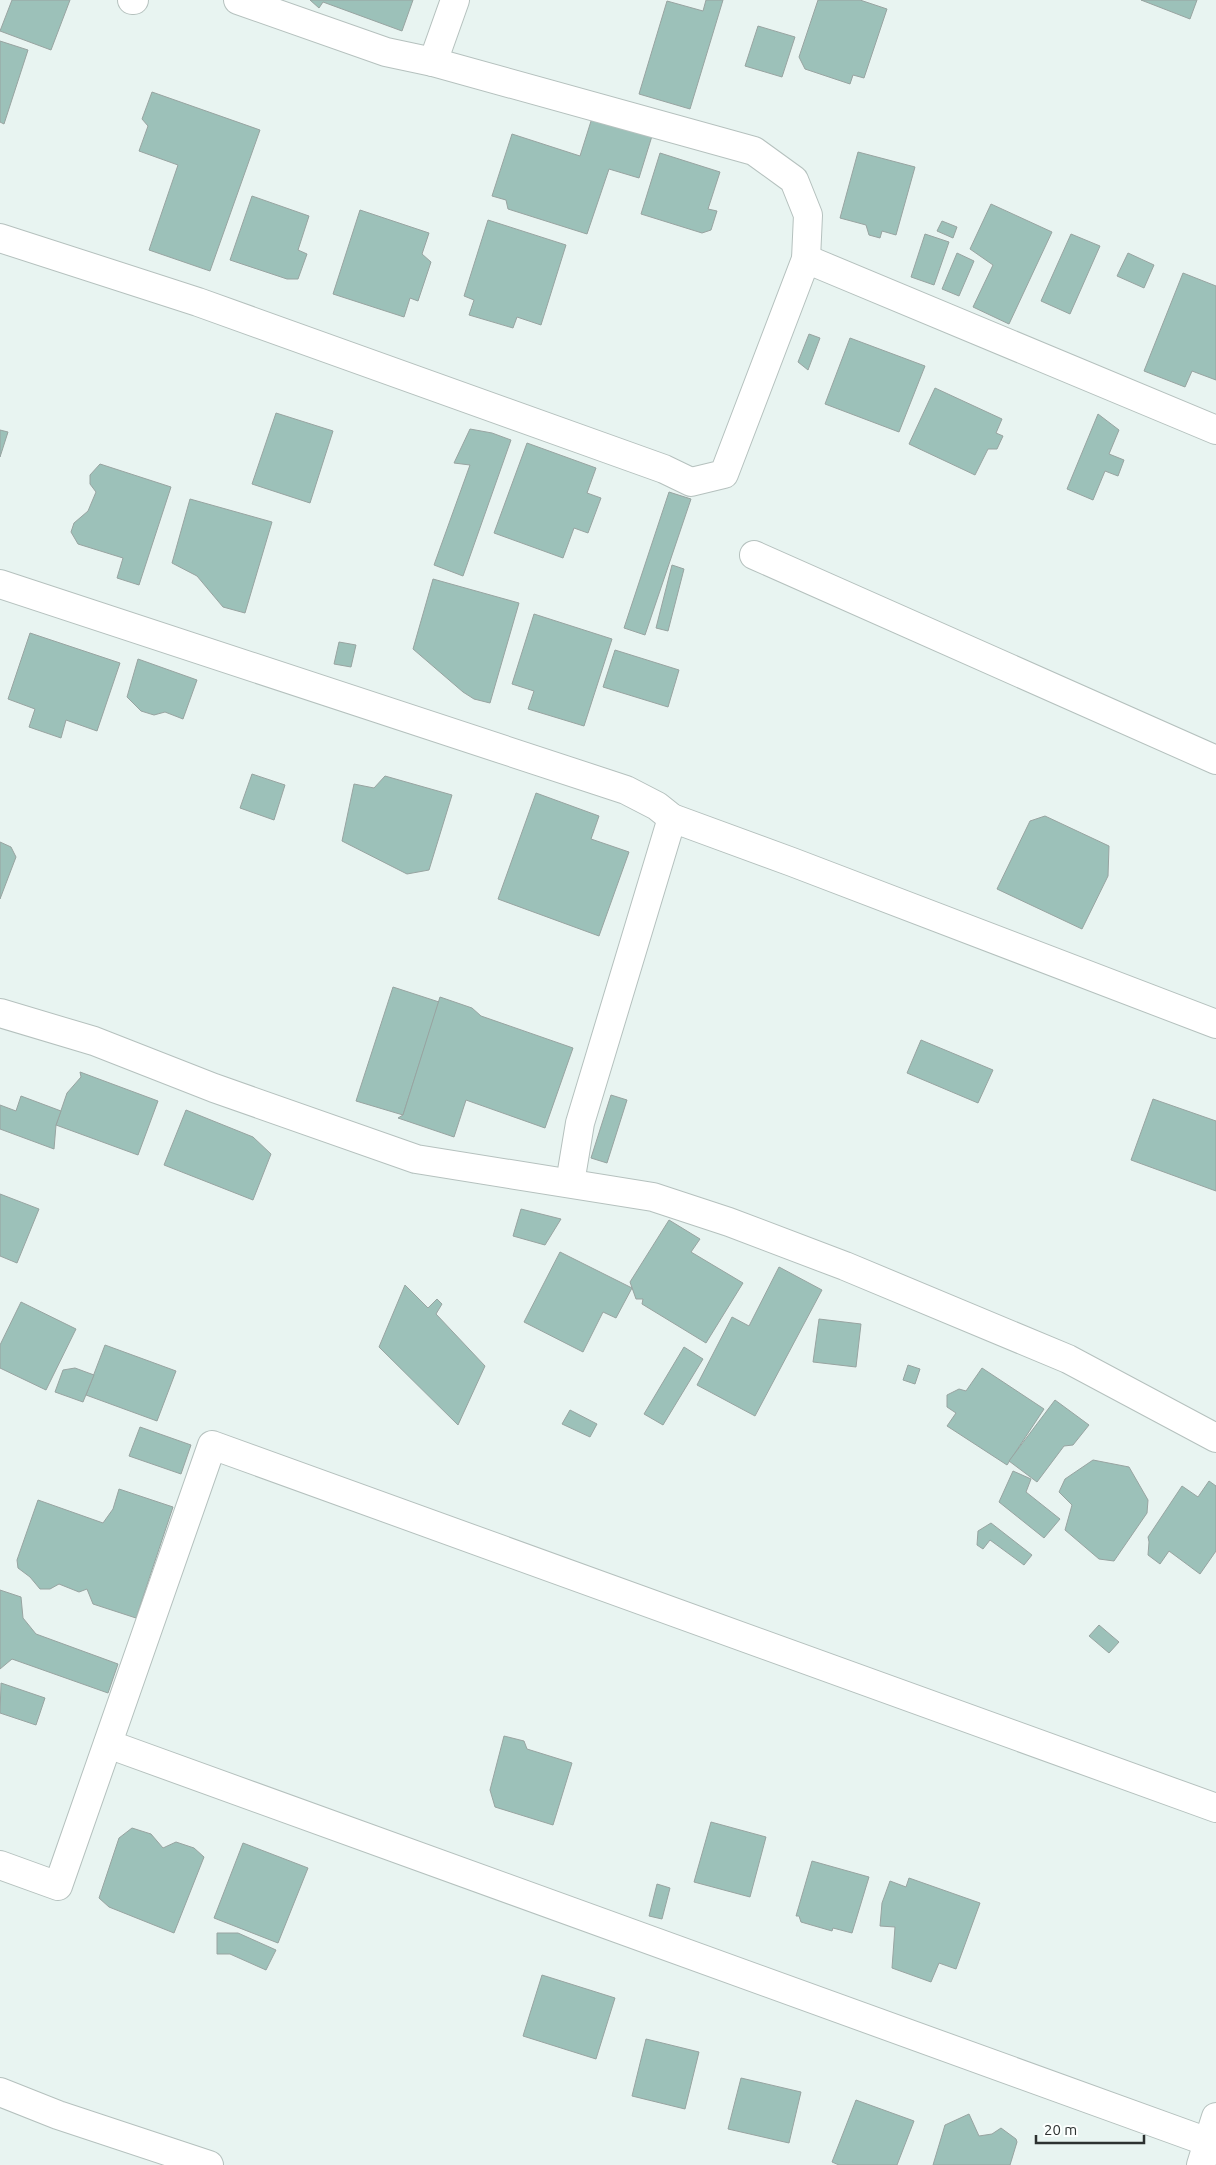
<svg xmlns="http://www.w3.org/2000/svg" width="1216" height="2165" font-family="Ubuntu,sans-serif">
  <rect width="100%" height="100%" fill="#e8f4f1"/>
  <g fill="#9cc1b9" stroke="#98a4a1">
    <path d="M 12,0 L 70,0 L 51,50 L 0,31 Z"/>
    <path d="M 310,0 L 413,0 L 402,31 L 323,2 L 319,8 Z"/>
    <path d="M 706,0 L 723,0 L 690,109 L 639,94 L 667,1 L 703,11 Z"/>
    <path d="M 818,0 L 860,0 L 887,9 L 864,78 L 853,75 L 850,84 L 805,69 L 799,57 Z"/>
    <path d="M 1141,0 L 1197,0 L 1190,19 Z"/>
    <path d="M 758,26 L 795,37 L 782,77 L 745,66 Z"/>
    <path d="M 0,41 L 28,50 L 4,124 L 0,122 Z"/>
    <path d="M 152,92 L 260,130 L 210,271 L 149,250 L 178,165 L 139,151 L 148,126 L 142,119 Z"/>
    <path d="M 592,118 L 652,136 L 639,178 L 609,169 L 587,234 L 508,209 L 506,200 L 492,196 L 512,134 L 580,156 Z"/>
    <path d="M 858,152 L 915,167 L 896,235 L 882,231 L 880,238 L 869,235 L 866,225 L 840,218 Z"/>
    <path d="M 660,153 L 720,172 L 708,209 L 717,211 L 711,230 L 702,233 L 641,214 Z"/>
    <path d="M 252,196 L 309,216 L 298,250 L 307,254 L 298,279 L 287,279 L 230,260 Z"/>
    <path d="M 991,204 L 1052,232 L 1009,324 L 973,307 L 993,265 L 970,249 Z"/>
    <path d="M 360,210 L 429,233 L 422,254 L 431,262 L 418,301 L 410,298 L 404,317 L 333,294 Z"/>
    <path d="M 488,220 L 566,245 L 541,325 L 517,317 L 513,328 L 469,315 L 474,300 L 464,296 Z"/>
    <path d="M 942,221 L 957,227 L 953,238 L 937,231 Z"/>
    <path d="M 925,234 L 949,242 L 934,285 L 911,277 Z"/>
    <path d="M 1071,234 L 1100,246 L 1070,314 L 1041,301 Z"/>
    <path d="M 957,253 L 974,261 L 959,296 L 942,289 Z"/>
    <path d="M 1128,253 L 1154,265 L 1144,288 L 1117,276 Z"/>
    <path d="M 1183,273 L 1216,286 L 1216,380 L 1192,371 L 1185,387 L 1144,371 Z"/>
    <path d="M 809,334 L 820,338 L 808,370 L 798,362 Z"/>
    <path d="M 850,338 L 925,366 L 899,432 L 825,404 Z"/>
    <path d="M 935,388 L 1002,419 L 996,433 L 1003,436 L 997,449 L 988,449 L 975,475 L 909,444 Z"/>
    <path d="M 276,413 L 333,431 L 310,503 L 252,484 Z"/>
    <path d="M 1098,414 L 1119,430 L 1109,454 L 1124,460 L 1118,476 L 1105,471 L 1093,500 L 1067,489 Z"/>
    <path d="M 470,429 L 492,433 L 511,440 L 463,576 L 434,565 L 470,465 L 454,463 Z"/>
    <path d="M 0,430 L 8,432 L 0,457 Z"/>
    <path d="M 527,443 L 596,468 L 587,493 L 601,498 L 588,533 L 574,528 L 563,558 L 494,533 Z"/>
    <path d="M 100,464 L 171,487 L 139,585 L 117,578 L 123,558 L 78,544 L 71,532 L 74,523 L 88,511 L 96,492 L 90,484 L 90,475 Z"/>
    <path d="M 669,492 L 691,499 L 645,635 L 624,628 Z"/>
    <path d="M 190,499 L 272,522 L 245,613 L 223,607 L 197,576 L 172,563 Z"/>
    <path d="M 672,565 L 684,569 L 668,631 L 656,628 Z"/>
    <path d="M 433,579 L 519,603 L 490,703 L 474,699 L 463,692 L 413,649 Z"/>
    <path d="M 534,614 L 612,639 L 584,726 L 528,709 L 534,691 L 512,684 Z"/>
    <path d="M 30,633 L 120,663 L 97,731 L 66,720 L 61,738 L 29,727 L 35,709 L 8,699 Z"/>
    <path d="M 339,642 L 356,645 L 351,667 L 334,664 Z"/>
    <path d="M 615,650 L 679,670 L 668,707 L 603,687 Z"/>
    <path d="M 138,659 L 197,680 L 183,719 L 165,712 L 154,715 L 141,711 L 127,697 Z"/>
    <path d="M 252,774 L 285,785 L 274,820 L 240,808 Z"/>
    <path d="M 385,776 L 452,795 L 429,870 L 407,874 L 342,841 L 354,784 L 374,788 Z"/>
    <path d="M 536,793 L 599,816 L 591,839 L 629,852 L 599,936 L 498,899 Z"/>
    <path d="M 1045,816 L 1109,846 L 1108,876 L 1082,929 L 997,889 L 1030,821 Z"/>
    <path d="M 0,842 L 11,847 L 16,857 L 0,899 Z"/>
    <path d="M 393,987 L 439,1002 L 403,1115 L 356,1101 Z"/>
    <path d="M 440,997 L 472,1008 L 481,1016 L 573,1048 L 545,1128 L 466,1100 L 454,1137 L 398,1118 L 403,1115 Z"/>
    <path d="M 921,1040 L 993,1070 L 978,1103 L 907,1073 Z"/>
    <path d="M 80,1072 L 158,1101 L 138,1155 L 56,1125 L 67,1093 L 81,1077 Z"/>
    <path d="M 611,1095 L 627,1100 L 607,1163 L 591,1158 Z"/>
    <path d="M 21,1096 L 61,1111 L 56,1125 L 54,1149 L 0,1129 L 0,1105 L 16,1111 Z"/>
    <path d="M 1153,1099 L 1216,1121 L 1216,1191 L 1131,1160 Z"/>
    <path d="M 186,1110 L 253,1137 L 271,1154 L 253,1200 L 164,1165 Z"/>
    <path d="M 0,1194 L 39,1209 L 17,1263 L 0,1256 Z"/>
    <path d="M 521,1209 L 561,1219 L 545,1245 L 513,1236 Z"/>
    <path d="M 669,1220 L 700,1239 L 691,1252 L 743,1283 L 706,1343 L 642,1304 L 643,1299 L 636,1299 L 630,1282 Z"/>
    <path d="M 560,1252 L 632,1288 L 616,1318 L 603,1312 L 583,1352 L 524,1322 Z"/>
    <path d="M 779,1267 L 822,1290 L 755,1416 L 697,1385 L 732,1317 L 749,1326 Z"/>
    <path d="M 405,1285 L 428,1308 L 437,1299 L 442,1304 L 436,1314 L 485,1366 L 458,1425 L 379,1347 Z"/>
    <path d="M 21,1302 L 76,1329 L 46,1390 L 0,1368 L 0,1345 Z"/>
    <path d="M 819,1319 L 861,1324 L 856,1367 L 813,1362 Z"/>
    <path d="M 105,1345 L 176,1371 L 157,1421 L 86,1395 Z"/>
    <path d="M 684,1347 L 703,1359 L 663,1425 L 644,1414 Z"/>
    <path d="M 908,1365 L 920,1369 L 915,1384 L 903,1380 Z"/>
    <path d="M 75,1368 L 94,1375 L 83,1402 L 55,1392 L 63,1370 Z"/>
    <path d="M 982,1368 L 1044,1409 L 1007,1465 L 947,1426 L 956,1413 L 947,1407 L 947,1395 L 959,1389 L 966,1391 Z"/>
    <path d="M 1055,1400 L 1089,1425 L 1073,1445 L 1064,1446 L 1037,1482 L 1009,1461 Z"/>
    <path d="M 570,1410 L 597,1424 L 590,1437 L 562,1424 Z"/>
    <path d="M 140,1427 L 191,1445 L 181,1474 L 129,1456 Z"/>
    <path d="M 1093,1460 L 1129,1467 L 1148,1500 L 1147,1513 L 1114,1561 L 1099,1559 L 1065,1530 L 1072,1505 L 1059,1492 L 1065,1479 Z"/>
    <path d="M 1013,1471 L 1031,1479 L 1026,1492 L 1060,1519 L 1044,1538 L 999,1502 Z"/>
    <path d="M 1209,1481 L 1216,1486 L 1216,1551 L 1200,1574 L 1169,1551 L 1160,1564 L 1148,1555 L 1149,1542 L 1148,1537 L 1182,1486 L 1198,1497 Z"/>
    <path d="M 119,1489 L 173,1507 L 136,1618 L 93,1604 L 87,1589 L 79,1592 L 59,1584 L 50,1589 L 40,1589 L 30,1577 L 18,1568 L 17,1560 L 38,1500 L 103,1523 L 113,1509 Z"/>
    <path d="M 991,1523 L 1032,1555 L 1024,1565 L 990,1540 L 983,1549 L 977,1545 L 978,1531 Z"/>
    <path d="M 0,1590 L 21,1597 L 23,1618 L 36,1634 L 118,1664 L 108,1693 L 12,1659 L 0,1669 Z"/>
    <path d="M 1099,1625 L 1119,1642 L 1109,1653 L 1089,1636 Z"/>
    <path d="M 1,1683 L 45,1698 L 36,1725 L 0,1713 Z"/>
    <path d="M 504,1736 L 524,1741 L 527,1749 L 572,1763 L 553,1825 L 495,1807 L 490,1790 Z"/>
    <path d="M 711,1822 L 766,1837 L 750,1897 L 694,1882 Z"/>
    <path d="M 132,1828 L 151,1834 L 163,1848 L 176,1842 L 194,1848 L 204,1857 L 174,1933 L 109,1907 L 99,1898 L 119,1838 Z"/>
    <path d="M 243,1843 L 308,1868 L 278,1943 L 214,1918 Z"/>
    <path d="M 812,1861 L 869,1877 L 852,1933 L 833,1928 L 832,1931 L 801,1922 L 799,1916 L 796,1916 Z"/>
    <path d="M 909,1878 L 980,1903 L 956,1969 L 939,1963 L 931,1982 L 892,1968 L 895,1927 L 880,1926 L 882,1903 L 890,1881 L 906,1887 Z"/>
    <path d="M 657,1884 L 670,1888 L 662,1919 L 649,1916 Z"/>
    <path d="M 217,1933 L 238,1933 L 276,1950 L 266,1970 L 230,1954 L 217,1954 Z"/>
    <path d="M 542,1975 L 615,1998 L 596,2059 L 523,2036 Z"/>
    <path d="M 646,2039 L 699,2052 L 685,2109 L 632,2096 Z"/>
    <path d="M 741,2078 L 801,2092 L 789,2143 L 728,2129 Z"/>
    <path d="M 856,2100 L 914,2121 L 897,2165 L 839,2165 L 832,2162 Z"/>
    <path d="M 969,2114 L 979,2136 L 992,2134 L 1001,2128 L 1016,2139 L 1017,2142 L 1010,2165 L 933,2165 L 945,2125 Z"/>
  </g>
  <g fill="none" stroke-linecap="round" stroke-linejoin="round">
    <defs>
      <g id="minor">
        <path d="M 132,0 L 134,0"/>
        <path d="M 433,62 L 455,0"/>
        <path d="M 0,238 L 198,302 L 664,469 L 691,482 L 724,474 L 806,259 L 808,215 L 794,180 L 754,151 L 433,62 L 386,52 L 238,0"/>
        <path d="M 806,259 L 1216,430"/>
        <path d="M 754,555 L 1216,760"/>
        <path d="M 0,584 L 626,790 L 657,806 L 672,818 L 792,862 L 1216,1024"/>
        <path d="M 0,1013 L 94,1041 L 214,1088 L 416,1159 L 653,1197 L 729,1222 L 845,1266 L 1068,1359 L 1216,1438"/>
        <path d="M 570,1183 L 580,1123 L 672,818"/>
        <path d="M 108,1744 L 1208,2142 L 1201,2165"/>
        <path d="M 0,1865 L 58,1886 L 212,1445 L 1216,1808"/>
        <path d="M 0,2092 L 58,2115 L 209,2165"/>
        <path d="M 1208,2142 L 1216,2117"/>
      </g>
    </defs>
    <use href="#minor" stroke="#b5c1be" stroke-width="30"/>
    <use href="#minor" stroke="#fff" stroke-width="28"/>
  </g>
  <path d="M1036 2135v8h108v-8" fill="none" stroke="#2c3130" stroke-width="2.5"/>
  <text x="1044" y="2135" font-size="15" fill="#2c3130" stroke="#fcfffe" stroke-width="4" paint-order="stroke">20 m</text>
</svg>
